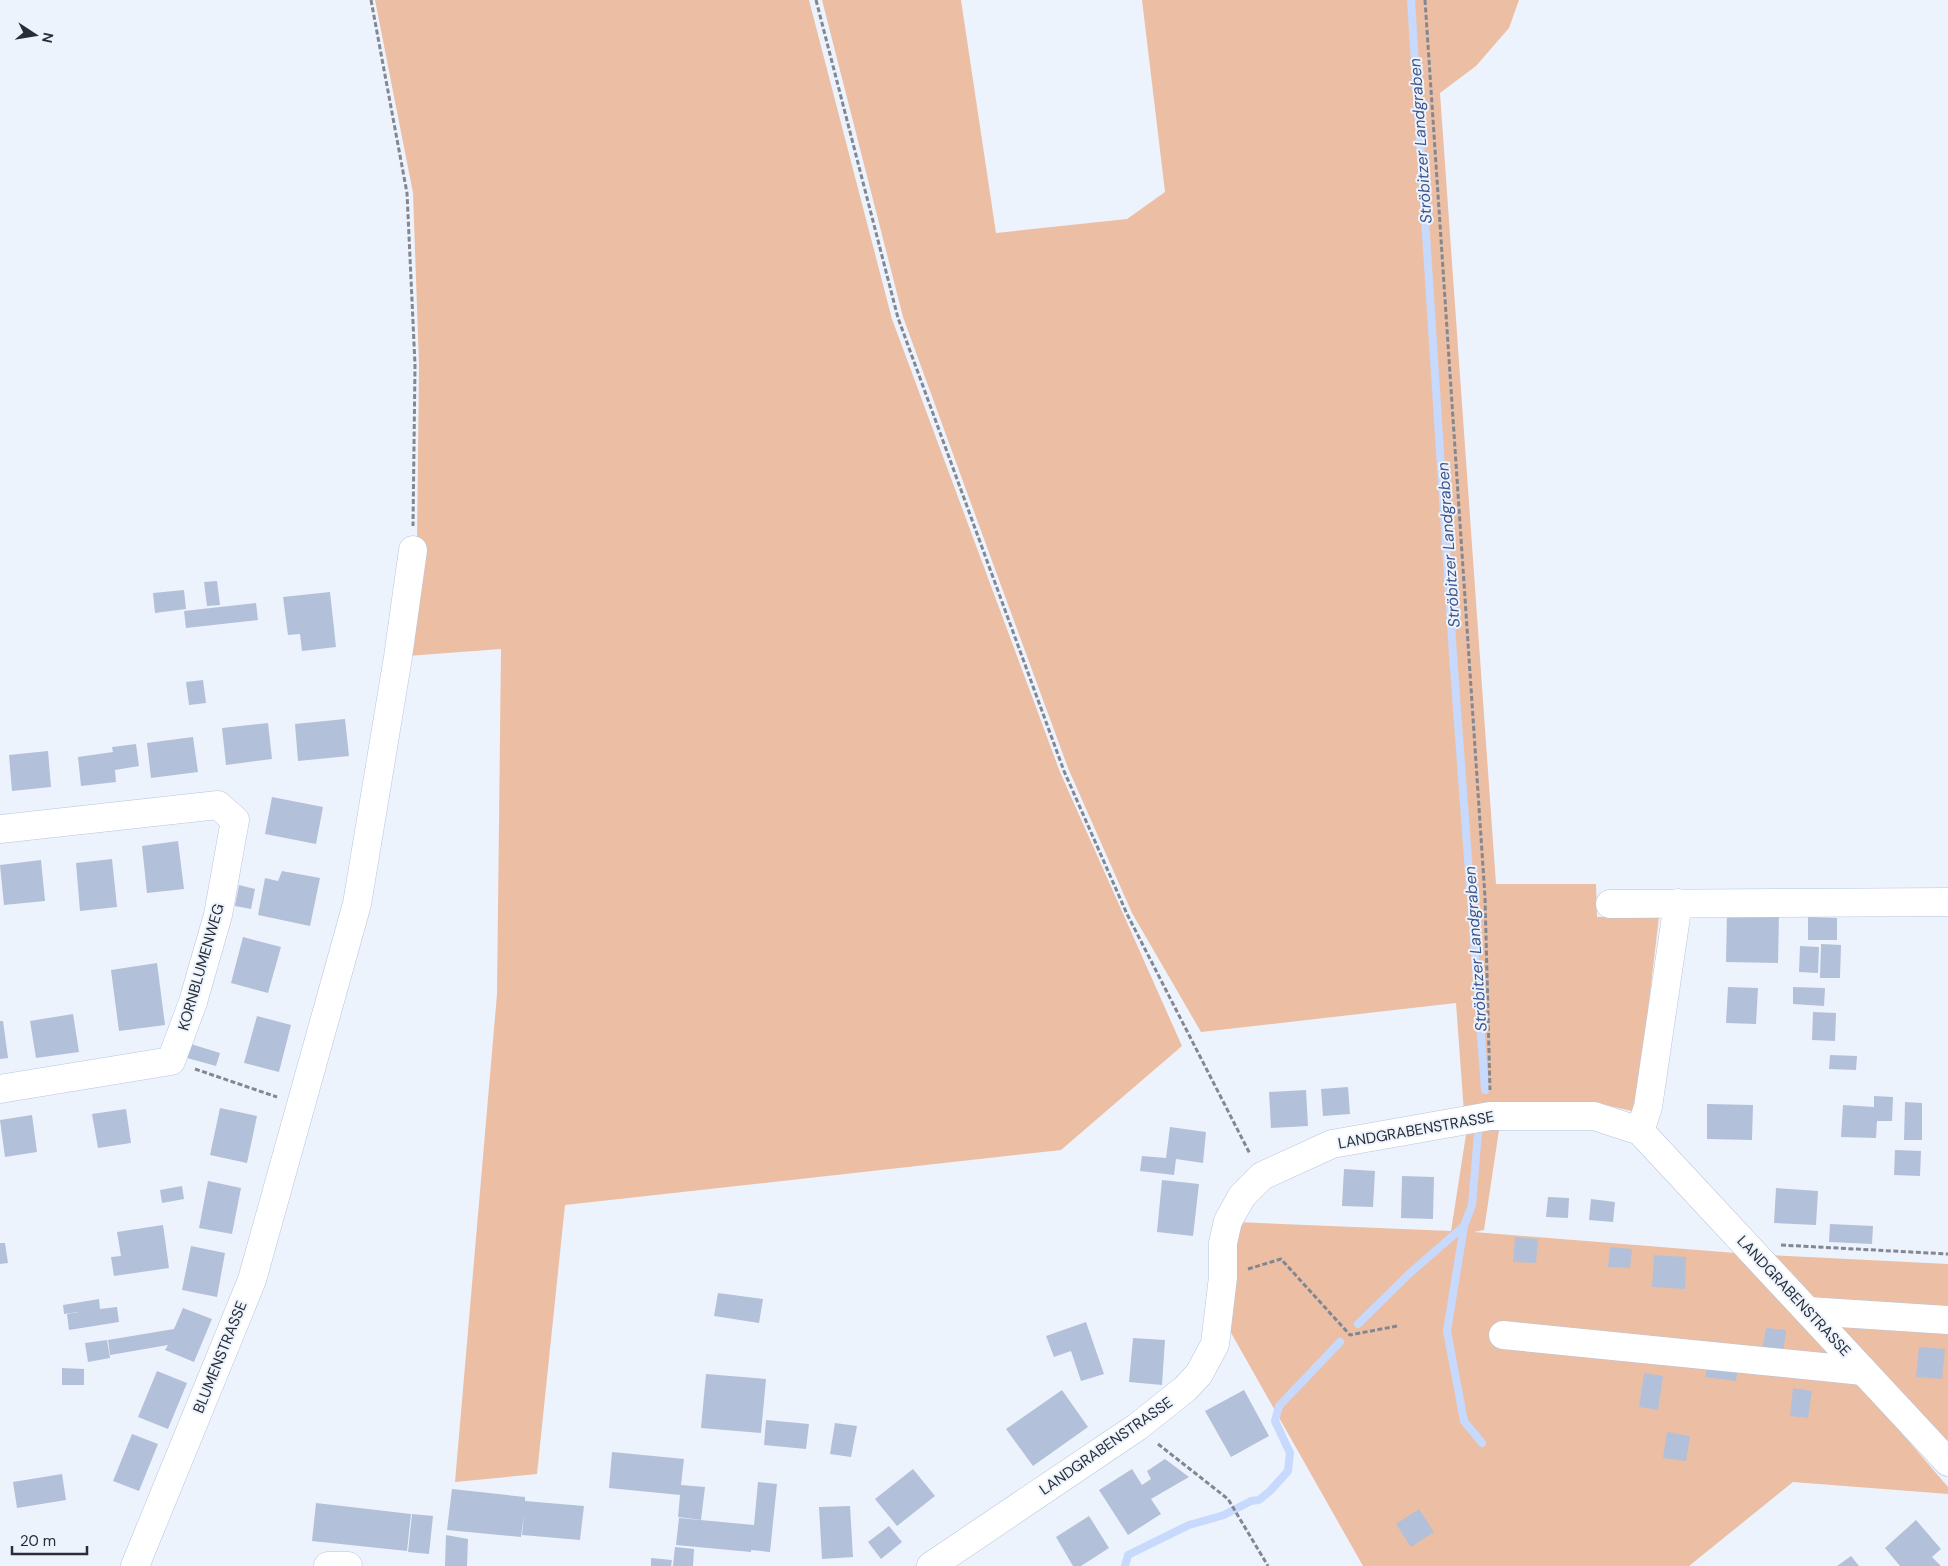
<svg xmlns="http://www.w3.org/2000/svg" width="1948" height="1566" font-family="'DM Sans',sans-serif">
  <rect width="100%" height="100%" fill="#edf3fd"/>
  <g fill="#ecbfa5">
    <path d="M 375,0 L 809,0 L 892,319 L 1060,772 L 1182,1046 L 1061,1150 L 565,1205 L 537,1474 L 455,1482 L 497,994 L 501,649 L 407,656 L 417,542 L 419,365 L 413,193 Z"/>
    <path d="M 822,0 L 961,0 L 996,233 L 1127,219 L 1165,192 L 1142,0 L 1519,0 L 1509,28 L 1476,66 L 1440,93 L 1496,884 L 1596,884 L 1597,917 L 1659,917 L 1636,1112 L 1597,1103 L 1464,1113 L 1456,1003 L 1201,1032 L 1132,913 L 1068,768 L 999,580 L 903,317 Z"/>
    <path d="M 1467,1128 L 1499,1130 L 1484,1230 L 1474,1232 L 1748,1254 L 1948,1264 L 1948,1452 L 1754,1261 L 1948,1487 L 1948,1494 L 1793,1482 L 1689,1566 L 1363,1566 L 1226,1324 L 1235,1222 L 1451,1231 Z"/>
  </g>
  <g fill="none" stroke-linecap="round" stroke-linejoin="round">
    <g stroke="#c7d9fd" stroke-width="8">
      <path d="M 1411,0 L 1453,655 L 1485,1090"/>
      <path d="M 1464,1226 L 1447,1331 L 1464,1421 L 1482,1443"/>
      <path d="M 1358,1324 L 1410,1273 L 1464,1226 L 1472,1205 L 1478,1132"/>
      <path d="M 1125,1566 L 1128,1555 L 1189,1525 L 1224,1515 L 1251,1501 L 1259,1500 L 1270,1491 L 1288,1471 L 1290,1453 L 1275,1421 L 1279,1406 L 1340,1342"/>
    </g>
  </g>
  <g fill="#b3c0d9">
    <path d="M 217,581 L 220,605 L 207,606 L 204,582 Z"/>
    <path d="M 184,590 L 186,609 L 155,613 L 153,593 Z"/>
    <path d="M 330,592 L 336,647 L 302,651 L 300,634 L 288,635 L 283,597 Z"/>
    <path d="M 256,603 L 258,620 L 186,628 L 184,611 Z"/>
    <path d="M 203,680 L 206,703 L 189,705 L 186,682 Z"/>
    <path d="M 345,719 L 349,756 L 298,761 L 295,724 Z"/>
    <path d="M 268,723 L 272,759 L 226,765 L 222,728 Z"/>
    <path d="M 193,737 L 198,772 L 151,778 L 147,743 Z"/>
    <path d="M 136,744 L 139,766 L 115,770 L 116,782 L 81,786 L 78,757 L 113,752 L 112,747 Z"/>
    <path d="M 48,751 L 51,787 L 12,791 L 9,755 Z"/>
    <path d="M 272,797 L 323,807 L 316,844 L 265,834 Z"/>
    <path d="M 178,841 L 184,889 L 147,893 L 142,846 Z"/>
    <path d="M 112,859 L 117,907 L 80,911 L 76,863 Z"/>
    <path d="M 41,860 L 45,901 L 4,905 L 0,865 Z"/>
    <path d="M 282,871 L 320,878 L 310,926 L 258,915 L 265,878 L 278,881 Z"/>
    <path d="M 239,885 L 255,889 L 251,909 L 235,906 Z"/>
    <path d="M 1727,912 L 1779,913 L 1778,963 L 1726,962 Z"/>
    <path d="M 1808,917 L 1837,918 L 1837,940 L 1808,940 Z"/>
    <path d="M 243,937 L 281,947 L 268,993 L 231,983 Z"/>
    <path d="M 1821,944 L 1841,945 L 1840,978 L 1820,978 Z"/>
    <path d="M 1800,946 L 1819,947 L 1818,973 L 1799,972 Z"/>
    <path d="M 157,963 L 165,1025 L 119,1031 L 111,970 Z"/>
    <path d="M 1728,987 L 1758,988 L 1756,1024 L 1726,1023 Z"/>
    <path d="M 1793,987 L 1825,988 L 1824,1006 L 1793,1004 Z"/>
    <path d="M 1813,1012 L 1836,1013 L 1835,1041 L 1812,1040 Z"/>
    <path d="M 73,1014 L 79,1052 L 36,1058 L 30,1021 Z"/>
    <path d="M 257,1016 L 291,1025 L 279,1072 L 244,1063 Z"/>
    <path d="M 0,1021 L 3,1021 L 8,1058 L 0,1059 Z"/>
    <path d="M 191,1044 L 220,1053 L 216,1066 L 187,1058 Z"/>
    <path d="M 1830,1055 L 1857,1056 L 1856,1070 L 1829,1069 Z"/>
    <path d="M 1348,1087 L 1350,1114 L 1323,1116 L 1321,1089 Z"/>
    <path d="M 1306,1090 L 1308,1126 L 1271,1128 L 1269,1092 Z"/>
    <path d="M 1874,1096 L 1893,1097 L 1892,1121 L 1877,1121 L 1876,1138 L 1841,1137 L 1843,1105 L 1874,1107 Z"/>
    <path d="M 1905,1102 L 1922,1103 L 1922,1140 L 1904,1140 Z"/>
    <path d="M 1707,1104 L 1753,1105 L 1752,1140 L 1707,1139 Z"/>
    <path d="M 220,1108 L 257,1116 L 247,1163 L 210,1155 Z"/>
    <path d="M 126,1109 L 131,1143 L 98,1148 L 92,1114 Z"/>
    <path d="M 32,1115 L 37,1152 L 5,1157 L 0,1120 Z"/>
    <path d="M 1170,1127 L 1206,1132 L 1203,1163 L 1176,1159 L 1174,1175 L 1140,1171 L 1142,1156 L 1166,1158 Z"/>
    <path d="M 1895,1150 L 1921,1151 L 1920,1176 L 1894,1175 Z"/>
    <path d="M 1344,1169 L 1375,1171 L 1373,1207 L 1342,1206 Z"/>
    <path d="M 1402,1176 L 1434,1177 L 1433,1219 L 1401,1218 Z"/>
    <path d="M 1162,1180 L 1199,1184 L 1193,1236 L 1157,1232 Z"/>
    <path d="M 208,1181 L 241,1188 L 232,1234 L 199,1228 Z"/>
    <path d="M 182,1186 L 184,1199 L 162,1203 L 160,1190 Z"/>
    <path d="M 1776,1188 L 1818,1191 L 1816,1225 L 1774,1223 Z"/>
    <path d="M 1548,1197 L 1569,1198 L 1568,1218 L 1546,1217 Z"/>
    <path d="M 1591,1199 L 1615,1202 L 1613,1222 L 1589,1220 Z"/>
    <path d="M 1830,1224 L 1873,1226 L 1872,1244 L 1829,1242 Z"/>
    <path d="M 163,1225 L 169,1268 L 114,1276 L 111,1257 L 121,1256 L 117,1232 Z"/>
    <path d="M 1515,1237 L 1538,1239 L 1536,1263 L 1513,1262 Z"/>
    <path d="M 0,1243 L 5,1243 L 8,1263 L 0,1264 Z"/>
    <path d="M 191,1246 L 225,1253 L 217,1297 L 182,1290 Z"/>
    <path d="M 1610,1247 L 1632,1249 L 1630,1268 L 1608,1267 Z"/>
    <path d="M 1654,1255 L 1686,1257 L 1685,1289 L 1652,1287 Z"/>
    <path d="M 718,1293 L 763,1299 L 759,1323 L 714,1316 Z"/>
    <path d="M 99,1299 L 100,1309 L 117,1307 L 119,1322 L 69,1330 L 67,1314 L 85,1311 L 64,1314 L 63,1305 Z"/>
    <path d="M 183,1308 L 212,1319 L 194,1362 L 165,1350 L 168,1345 L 110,1355 L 108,1340 L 174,1329 Z"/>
    <path d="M 1086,1322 L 1104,1374 L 1081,1381 L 1071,1351 L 1054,1357 L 1046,1336 Z"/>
    <path d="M 1766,1328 L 1786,1330 L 1783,1354 L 1762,1351 Z"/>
    <path d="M 1133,1338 L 1165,1340 L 1162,1385 L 1129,1382 Z"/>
    <path d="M 107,1340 L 110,1358 L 88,1362 L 85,1343 Z"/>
    <path d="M 1919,1347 L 1945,1349 L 1942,1379 L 1916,1377 Z"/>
    <path d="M 1708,1361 L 1738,1365 L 1736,1381 L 1705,1377 Z"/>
    <path d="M 62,1368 L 84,1369 L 84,1385 L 62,1385 Z"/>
    <path d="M 157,1371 L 187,1383 L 168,1429 L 138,1417 Z"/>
    <path d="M 1644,1373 L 1663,1376 L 1658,1410 L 1639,1407 Z"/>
    <path d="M 706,1374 L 766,1379 L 761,1433 L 701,1428 Z"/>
    <path d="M 1793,1388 L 1812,1391 L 1808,1418 L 1790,1416 Z"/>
    <path d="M 1062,1390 L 1088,1427 L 1033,1466 L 1006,1429 Z"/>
    <path d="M 1244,1390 L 1269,1436 L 1231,1457 L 1205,1411 Z"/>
    <path d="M 766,1420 L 809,1424 L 806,1449 L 764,1445 Z"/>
    <path d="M 835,1423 L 857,1426 L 851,1457 L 830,1454 Z"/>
    <path d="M 1667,1432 L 1690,1436 L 1686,1461 L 1663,1458 Z"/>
    <path d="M 132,1434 L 158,1444 L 139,1491 L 113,1481 Z"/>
    <path d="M 612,1452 L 684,1459 L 681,1485 L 705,1487 L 701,1520 L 678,1517 L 680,1495 L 609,1488 Z"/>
    <path d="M 1165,1459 L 1189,1477 L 1151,1499 L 1161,1514 L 1128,1535 L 1099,1490 L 1132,1469 L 1142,1485 L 1151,1479 L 1147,1471 Z"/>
    <path d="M 913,1469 L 935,1496 L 897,1526 L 875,1499 Z"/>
    <path d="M 62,1474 L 66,1500 L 17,1508 L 13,1482 Z"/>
    <path d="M 758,1482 L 777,1484 L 770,1552 L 751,1550 L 751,1552 L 676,1545 L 679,1518 L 754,1525 Z"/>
    <path d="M 452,1489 L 525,1497 L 525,1501 L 584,1506 L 580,1540 L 522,1535 L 524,1514 L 521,1537 L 447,1530 Z"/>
    <path d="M 316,1503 L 411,1514 L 407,1551 L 312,1541 Z"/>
    <path d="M 850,1506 L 853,1557 L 822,1559 L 819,1507 Z"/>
    <path d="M 1419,1509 L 1434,1532 L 1411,1547 L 1396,1524 Z"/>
    <path d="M 412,1514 L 433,1516 L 429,1554 L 408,1552 Z"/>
    <path d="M 1089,1516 L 1109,1548 L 1081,1566 L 1073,1566 L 1056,1537 Z"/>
    <path d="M 1916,1520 L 1941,1549 L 1932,1557 L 1941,1566 L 1900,1566 L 1885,1548 Z"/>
    <path d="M 889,1526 L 902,1542 L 881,1559 L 868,1542 Z"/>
    <path d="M 446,1535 L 468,1539 L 467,1566 L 445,1566 Z"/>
    <path d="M 675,1547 L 694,1549 L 693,1566 L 673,1566 Z"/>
    <path d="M 1851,1556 L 1859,1566 L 1837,1566 Z"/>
    <path d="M 651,1558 L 672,1560 L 671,1566 L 651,1566 Z"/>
  </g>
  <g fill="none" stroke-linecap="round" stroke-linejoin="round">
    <defs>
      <g id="minor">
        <path d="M 0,829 L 218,805 L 235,820 L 218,915 L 193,1002 L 171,1061 L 0,1089"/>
        <path d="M 1610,904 L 1948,902"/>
        <path d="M 1640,1131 L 1648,1107 L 1678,903"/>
        <path d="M 1808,1311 L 1948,1320"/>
        <path d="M 1503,1335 L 1863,1371"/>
        <path d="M 135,1566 L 252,1280 L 357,904 L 398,657 L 413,550"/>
        <path d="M 328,1566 L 348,1566"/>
        <path d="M 931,1566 L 1137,1427 L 1185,1389 L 1199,1374 L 1215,1344 L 1223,1277 L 1223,1243 L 1228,1221 L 1242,1196 L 1262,1176 L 1332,1144 L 1490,1116 L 1594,1116 L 1640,1131 L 1948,1462"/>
      </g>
    </defs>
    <use href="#minor" stroke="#b7c4dd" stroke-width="29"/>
    <g stroke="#828791" stroke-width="3" stroke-dasharray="5 2.5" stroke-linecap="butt">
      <path d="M 371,0 L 407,193 L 415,365 L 413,526"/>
      <path d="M 816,0 L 898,318 L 1064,771 L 1127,914 L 1250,1154"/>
      <path d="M 1425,0 L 1485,897 L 1490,1090"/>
      <path d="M 195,1069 L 277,1097"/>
      <path d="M 1781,1245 L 1948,1254"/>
      <path d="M 1248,1269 L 1281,1259 L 1350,1335 L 1397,1326"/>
      <path d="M 1158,1444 L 1228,1499 L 1268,1566"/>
    </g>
    <use href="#minor" stroke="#fff" stroke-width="28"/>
  </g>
  <g text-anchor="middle" stroke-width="4" stroke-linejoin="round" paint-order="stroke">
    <g font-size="15" fill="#282d36" stroke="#edf3fd">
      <text transform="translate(201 967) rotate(-74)" y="5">KORNBLUMENWEG</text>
      <text transform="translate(1416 1130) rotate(-10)" y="5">LANDGRABENSTRASSE</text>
      <text transform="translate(1794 1296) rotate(47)" y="5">LANDGRABENSTRASSE</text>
      <text transform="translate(220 1357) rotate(-68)" y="5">BLUMENSTRASSE</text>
      <text transform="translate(1106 1446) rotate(-35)" y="5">LANDGRABENSTRASSE</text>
    </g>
    <g font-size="16" font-style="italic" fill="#3b548c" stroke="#edf3fd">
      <text transform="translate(1420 141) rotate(-94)" y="6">Ströbitzer Landgraben</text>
      <text transform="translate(1448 545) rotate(-94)" y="6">Ströbitzer Landgraben</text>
      <text transform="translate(1475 949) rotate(-94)" y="6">Ströbitzer Landgraben</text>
    </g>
  </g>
  <g transform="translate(35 35) rotate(102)" stroke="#edf3fd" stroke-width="4" paint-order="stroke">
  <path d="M0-4L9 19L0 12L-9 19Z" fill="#282d36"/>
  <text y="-8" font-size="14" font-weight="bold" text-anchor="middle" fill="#282d36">N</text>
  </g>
  <path d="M12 1546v8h75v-8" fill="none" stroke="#282d36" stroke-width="2.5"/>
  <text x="20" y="1546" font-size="15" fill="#282d36" stroke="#edf3fd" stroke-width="4" paint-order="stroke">20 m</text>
</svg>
